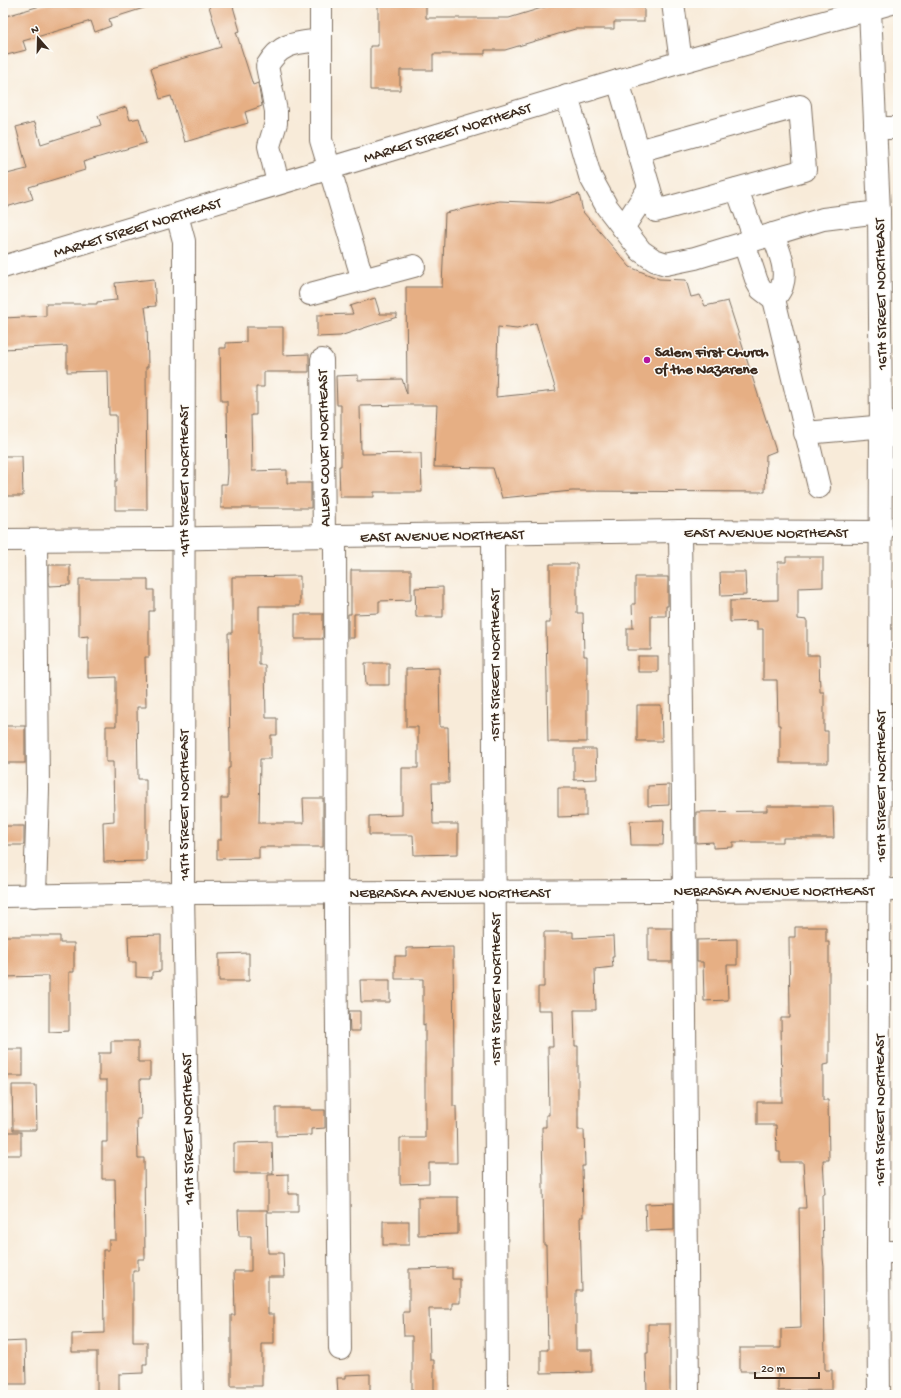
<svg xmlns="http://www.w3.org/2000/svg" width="901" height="1398" font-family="'Gochi Hand',sans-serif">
  <rect width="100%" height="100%" fill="#fdfcf7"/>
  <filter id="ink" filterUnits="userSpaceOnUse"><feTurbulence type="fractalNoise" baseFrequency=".025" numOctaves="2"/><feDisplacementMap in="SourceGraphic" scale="8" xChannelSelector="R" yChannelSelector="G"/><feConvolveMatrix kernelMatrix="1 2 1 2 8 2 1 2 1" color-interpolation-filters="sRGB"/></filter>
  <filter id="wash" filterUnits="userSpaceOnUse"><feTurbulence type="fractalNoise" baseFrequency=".012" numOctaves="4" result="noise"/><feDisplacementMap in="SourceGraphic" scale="16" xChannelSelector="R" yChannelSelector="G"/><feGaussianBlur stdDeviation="0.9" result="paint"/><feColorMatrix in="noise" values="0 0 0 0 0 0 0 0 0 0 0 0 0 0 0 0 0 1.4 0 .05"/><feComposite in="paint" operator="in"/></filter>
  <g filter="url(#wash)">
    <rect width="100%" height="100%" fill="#f8ebd9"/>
    <g id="blocks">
      <g fill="#e6af84" fill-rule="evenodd">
        <path d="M 50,3 L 146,3 L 147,7 L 109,19 L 111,26 L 95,32 L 91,21 L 23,41 L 26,50 L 3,56 L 3,17 Z"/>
        <path d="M 208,3 L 232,3 L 240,31 L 236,32 L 253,85 L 258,83 L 262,106 L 245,112 L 248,123 L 185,142 L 171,96 L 160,99 L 151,68 L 221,47 Z"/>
        <path d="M 378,3 L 426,3 L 426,18 L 509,18 L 558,3 L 644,3 L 644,22 L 614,22 L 614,29 L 575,29 L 505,50 L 485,50 L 485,54 L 433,54 L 433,70 L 400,70 L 400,90 L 370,90 L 370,46 L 378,46 Z"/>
        <path d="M 126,107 L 130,120 L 139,118 L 146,143 L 83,162 L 85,170 L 29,187 L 33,199 L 3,208 L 3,175 L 27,169 L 16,127 L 35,122 L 41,144 L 101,125 L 98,116 Z"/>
        <path d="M 579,194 L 583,212 L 630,267 L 659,279 L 686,280 L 691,297 L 700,295 L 705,306 L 728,301 L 776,451 L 766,455 L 765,492 L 572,491 L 502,498 L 493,468 L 434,467 L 437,405 L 407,405 L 360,406 L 361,454 L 421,453 L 422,492 L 374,492 L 374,497 L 340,497 L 339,466 L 341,466 L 341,405 L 337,405 L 336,376 L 358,375 L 358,380 L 402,379 L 407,394 L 406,287 L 442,287 L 445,213 L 499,201 L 549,203 ZM 536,323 L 556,391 L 496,397 L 498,327 L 517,329 Z"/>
        <path d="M 154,279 L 156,306 L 145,307 L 147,322 L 148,367 L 146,367 L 147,510 L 115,510 L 115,481 L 117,481 L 116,415 L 109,415 L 108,371 L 67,372 L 67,346 L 3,349 L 3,318 L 46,316 L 46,304 L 97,304 L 97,302 L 117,300 L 115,283 Z"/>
        <path d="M 375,298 L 380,314 L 397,314 L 397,317 L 340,336 L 317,337 L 317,315 L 353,314 L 350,306 Z"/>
        <path d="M 246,327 L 283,327 L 283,355 L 309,354 L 309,372 L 264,372 L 264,387 L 256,387 L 256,415 L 251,415 L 252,471 L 287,470 L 287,483 L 311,483 L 311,508 L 221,508 L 221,484 L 227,484 L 228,473 L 227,401 L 221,401 L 220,348 L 226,348 L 226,343 L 246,342 Z"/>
        <path d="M 3,456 L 22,456 L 23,496 L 3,496 Z"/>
        <path d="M 786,557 L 823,557 L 823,587 L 798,588 L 798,619 L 807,620 L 807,655 L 819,655 L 820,692 L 824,692 L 824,731 L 828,731 L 828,763 L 780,763 L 780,725 L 778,725 L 777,680 L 763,680 L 763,629 L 757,629 L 757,621 L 730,622 L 730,601 L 778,600 L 778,562 L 786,562 Z"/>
        <path d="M 550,564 L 577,564 L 577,613 L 583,613 L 584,656 L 587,656 L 587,742 L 548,742 L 546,623 L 550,623 Z"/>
        <path d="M 49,565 L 70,565 L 70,585 L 49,586 Z"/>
        <path d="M 351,570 L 411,570 L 411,600 L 379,601 L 379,613 L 354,614 L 354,638 L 348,638 L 348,614 L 351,614 Z"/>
        <path d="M 720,572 L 745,572 L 746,595 L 721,596 Z"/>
        <path d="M 300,576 L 300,606 L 259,606 L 259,665 L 265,665 L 266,718 L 277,718 L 277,735 L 271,735 L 271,759 L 260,759 L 259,823 L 304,823 L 303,798 L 323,798 L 323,847 L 259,847 L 259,858 L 217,859 L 217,840 L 221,840 L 221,798 L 228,798 L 228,768 L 230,768 L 230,747 L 228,633 L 232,633 L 232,577 Z"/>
        <path d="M 635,577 L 668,577 L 668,606 L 666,606 L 666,616 L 651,616 L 651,650 L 627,650 L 627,628 L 633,628 L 632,604 L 635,604 Z"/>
        <path d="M 79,579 L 148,579 L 148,590 L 154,590 L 154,611 L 149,611 L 149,657 L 145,657 L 146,707 L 137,707 L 138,779 L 146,779 L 146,861 L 104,862 L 103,822 L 114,821 L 113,762 L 106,762 L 106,726 L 116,726 L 116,677 L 88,678 L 88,636 L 79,637 Z"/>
        <path d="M 443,587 L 443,617 L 416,617 L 415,588 Z"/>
        <rect x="295" y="614" width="28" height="25"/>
        <rect x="638" y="656" width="20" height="16"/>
        <path d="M 365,663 L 389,663 L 389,685 L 366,685 Z"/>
        <path d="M 439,668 L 440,727 L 448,727 L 449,783 L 432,783 L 433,824 L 458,824 L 458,854 L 414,855 L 413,835 L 369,835 L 369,816 L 402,815 L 402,768 L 418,768 L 418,727 L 406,727 L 406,669 Z"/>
        <path d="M 637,705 L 661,705 L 662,741 L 637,741 Z"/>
        <rect x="3" y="726" width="22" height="37"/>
        <path d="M 574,749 L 596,749 L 597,779 L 574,780 Z"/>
        <path d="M 669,785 L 669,805 L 648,806 L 648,786 Z"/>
        <path d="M 558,788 L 586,788 L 586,816 L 558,817 Z"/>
        <path d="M 767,806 L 833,806 L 834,838 L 783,838 L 783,842 L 733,842 L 733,847 L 713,848 L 713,842 L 696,843 L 696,812 L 767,811 Z"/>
        <path d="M 664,820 L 663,845 L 631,845 L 630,821 Z"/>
        <rect x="3" y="826" width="21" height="19"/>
        <path d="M 795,927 L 826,927 L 826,942 L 829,942 L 829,1064 L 823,1065 L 823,1100 L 828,1100 L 829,1160 L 823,1160 L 825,1194 L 822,1194 L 823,1258 L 824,1267 L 825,1370 L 832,1370 L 832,1390 L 778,1391 L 778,1371 L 740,1371 L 740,1348 L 781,1348 L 781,1329 L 801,1328 L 799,1208 L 806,1208 L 803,1162 L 780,1162 L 780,1152 L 777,1152 L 776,1125 L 757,1125 L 757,1102 L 782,1102 L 781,1018 L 790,1018 L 789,937 L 795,937 Z"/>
        <rect x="648" y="928" width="24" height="34"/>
        <path d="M 544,932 L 573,932 L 573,938 L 613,936 L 614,957 L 612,957 L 613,967 L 595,969 L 596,1010 L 574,1010 L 575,1046 L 578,1046 L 578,1130 L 584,1130 L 585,1166 L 582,1166 L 583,1217 L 580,1217 L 582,1291 L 576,1291 L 576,1350 L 592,1350 L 592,1372 L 541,1373 L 541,1350 L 548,1350 L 546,1245 L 544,1245 L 542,1127 L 546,1127 L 546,1115 L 549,1115 L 548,1047 L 553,1047 L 552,1010 L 538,1010 L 538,987 L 544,987 Z"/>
        <path d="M 161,935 L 161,971 L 152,972 L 152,978 L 136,977 L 136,962 L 129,962 L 128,936 Z"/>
        <path d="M 3,936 L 60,936 L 60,943 L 74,943 L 74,972 L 69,972 L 69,1031 L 49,1032 L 49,976 L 3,977 Z"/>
        <path d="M 737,939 L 737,965 L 727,965 L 728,1000 L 704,1001 L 703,962 L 697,962 L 697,940 Z"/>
        <path d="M 453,947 L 454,1067 L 453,1067 L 453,1106 L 456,1106 L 457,1163 L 429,1163 L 429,1183 L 400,1184 L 400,1138 L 425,1138 L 425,1024 L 423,1025 L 423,979 L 395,979 L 395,956 L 406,956 L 406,948 Z"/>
        <path d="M 249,953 L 249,981 L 219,981 L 219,954 Z"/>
        <path d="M 360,980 L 390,980 L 390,1002 L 361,1002 Z"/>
        <path d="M 349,1011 L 360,1011 L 360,1031 L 350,1031 Z"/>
        <path d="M 111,1041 L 138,1041 L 138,1062 L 150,1062 L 150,1079 L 140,1079 L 141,1119 L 137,1119 L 138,1158 L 144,1158 L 145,1259 L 138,1259 L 138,1271 L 133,1271 L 133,1342 L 147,1342 L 147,1364 L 143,1364 L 143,1373 L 119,1374 L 119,1395 L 97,1395 L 97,1352 L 72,1352 L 72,1334 L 104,1333 L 103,1250 L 109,1250 L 109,1240 L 116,1240 L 115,1179 L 102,1179 L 102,1142 L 107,1142 L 107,1080 L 99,1080 L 99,1053 L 111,1053 Z"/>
        <rect x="3" y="1049" width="20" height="27"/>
        <path d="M 12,1085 L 36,1085 L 37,1130 L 13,1130 Z"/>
        <path d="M 276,1108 L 311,1108 L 311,1110 L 325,1110 L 325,1128 L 311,1129 L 311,1135 L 276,1136 Z"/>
        <rect x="3" y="1132" width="18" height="23"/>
        <path d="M 272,1142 L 273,1173 L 234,1173 L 234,1143 Z"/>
        <path d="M 288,1174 L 288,1194 L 298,1194 L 298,1212 L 268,1212 L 268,1175 Z"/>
        <path d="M 418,1197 L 458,1197 L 458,1234 L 418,1235 Z"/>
        <path d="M 674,1203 L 674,1230 L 646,1231 L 645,1204 Z"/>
        <path d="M 238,1210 L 267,1210 L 268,1253 L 283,1253 L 284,1277 L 268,1277 L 268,1314 L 274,1314 L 274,1344 L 262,1344 L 262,1386 L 231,1386 L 231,1315 L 235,1315 L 234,1271 L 251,1271 L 251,1236 L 239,1236 Z"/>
        <rect x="383" y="1221" width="26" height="24"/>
        <path d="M 452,1268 L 452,1279 L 460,1279 L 460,1303 L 452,1303 L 452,1309 L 429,1309 L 430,1360 L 434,1360 L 434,1395 L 412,1395 L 412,1336 L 404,1336 L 403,1312 L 409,1312 L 409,1269 Z"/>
        <path d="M 648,1324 L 670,1324 L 670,1393 L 647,1393 L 646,1353 L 648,1353 Z"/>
        <path d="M 25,1341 L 26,1384 L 3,1384 L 3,1342 Z"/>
        <path d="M 370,1374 L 370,1395 L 338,1395 L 337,1378 L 346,1378 L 346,1375 Z"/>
      </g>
    </g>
  </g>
  <g filter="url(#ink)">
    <use href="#blocks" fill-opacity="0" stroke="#7d6e5f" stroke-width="1"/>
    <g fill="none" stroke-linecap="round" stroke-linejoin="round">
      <defs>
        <g id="minor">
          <path d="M 321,3 L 321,140 L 363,280"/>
          <path d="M 673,3 L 681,62"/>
          <path d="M 870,10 L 879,212 L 881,425 L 878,1252 L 879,1395"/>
          <path d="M 618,81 L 656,211 L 805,170 L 800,106 L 638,151"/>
          <path d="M 567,96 L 590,176 L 607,207 L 641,251 L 654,260 L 666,264 L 695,258 L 823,219 L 879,212"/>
          <path d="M 875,128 L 898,128"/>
          <path d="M 278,183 L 269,146 L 276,123 L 276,111 L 267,66 C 281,42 296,43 321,40"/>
          <path d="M 737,189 L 755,239"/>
          <path d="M 177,215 L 184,241 L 183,893 L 192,1395"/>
          <path d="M 623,228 L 649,188"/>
          <path d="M 744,243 L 757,282 L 761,289 L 774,299 C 777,295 781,290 782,286 C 788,268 778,250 773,234"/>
          <path d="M 310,294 L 414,266"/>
          <path d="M 774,299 L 819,487"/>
          <path d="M 322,360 L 324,536"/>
          <path d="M 805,433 L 898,425"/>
          <path d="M 680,531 L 684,891 L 688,1395"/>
          <path d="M 493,534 L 497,1395"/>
          <path d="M 335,536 L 336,923 L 340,1349"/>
          <path d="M 3,540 L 164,539 L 206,538 L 680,531 L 882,532"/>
          <path d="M 3,896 L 183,893 L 898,890"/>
          <path d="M 35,896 L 38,789 L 36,540"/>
          <path d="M 878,1252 L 898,1252"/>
        </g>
        <path id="major" d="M 3,267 L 681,62 L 892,3"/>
      </defs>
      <use href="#minor" stroke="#7d6e5f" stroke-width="24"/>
      <use href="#major" stroke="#7d6e5f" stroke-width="24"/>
      <use href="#minor" stroke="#fff" stroke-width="22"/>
      <use href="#major" stroke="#fff" stroke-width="22"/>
    </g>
  </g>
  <circle fill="#b5179e" stroke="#fdfcf7" stroke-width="1.5" cx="647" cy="360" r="4"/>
  <g text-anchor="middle" stroke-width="3" stroke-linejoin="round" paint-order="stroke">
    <g font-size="15" fill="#3b2a1e" stroke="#fdfcf7">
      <text transform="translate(447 132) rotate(-17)" y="5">MARKET STREET NORTHEAST</text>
      <text transform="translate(137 227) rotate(-17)" y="5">MARKET STREET NORTHEAST</text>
      <text transform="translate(880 294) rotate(-91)" y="5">16TH STREET NORTHEAST</text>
      <text transform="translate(323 448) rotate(-91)" y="5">ALLEN COURT NORTHEAST</text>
      <text transform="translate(183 481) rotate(-90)" y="5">14TH STREET NORTHEAST</text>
      <text x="766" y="537">EAST AVENUE NORTHEAST</text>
      <text transform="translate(442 535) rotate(-1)" y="5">EAST AVENUE NORTHEAST</text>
      <text transform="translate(494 665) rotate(-90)" y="5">15TH STREET NORTHEAST</text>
      <text transform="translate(880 786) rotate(-90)" y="5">16TH STREET NORTHEAST</text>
      <text transform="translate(183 805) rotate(-90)" y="5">14TH STREET NORTHEAST</text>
      <text x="774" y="895">NEBRASKA AVENUE NORTHEAST</text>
      <text x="450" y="897">NEBRASKA AVENUE NORTHEAST</text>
      <text transform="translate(495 989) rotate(-90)" y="5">15TH STREET NORTHEAST</text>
      <text transform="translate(879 1110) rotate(-90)" y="5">16TH STREET NORTHEAST</text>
      <text transform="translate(187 1129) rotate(-91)" y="5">14TH STREET NORTHEAST</text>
    </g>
    <g font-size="15" font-weight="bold" fill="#3b2a1e" stroke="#fdfcf7" text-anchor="start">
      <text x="655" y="356">Salem First Church<tspan x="655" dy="17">of the Nazarene</tspan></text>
    </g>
  </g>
  <rect width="901" height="1398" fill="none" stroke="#fdfcf7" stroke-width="16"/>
  <g transform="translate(38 38) rotate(340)" stroke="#fdfcf7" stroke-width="3" paint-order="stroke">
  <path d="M0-3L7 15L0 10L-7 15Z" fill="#3b2a1e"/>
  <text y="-6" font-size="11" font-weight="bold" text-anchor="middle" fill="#3b2a1e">N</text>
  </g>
  <path d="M755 1372v6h64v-6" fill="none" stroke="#3b2a1e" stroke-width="2"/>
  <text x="761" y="1372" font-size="12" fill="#3b2a1e" stroke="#fdfcf7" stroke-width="3" paint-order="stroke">20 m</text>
</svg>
